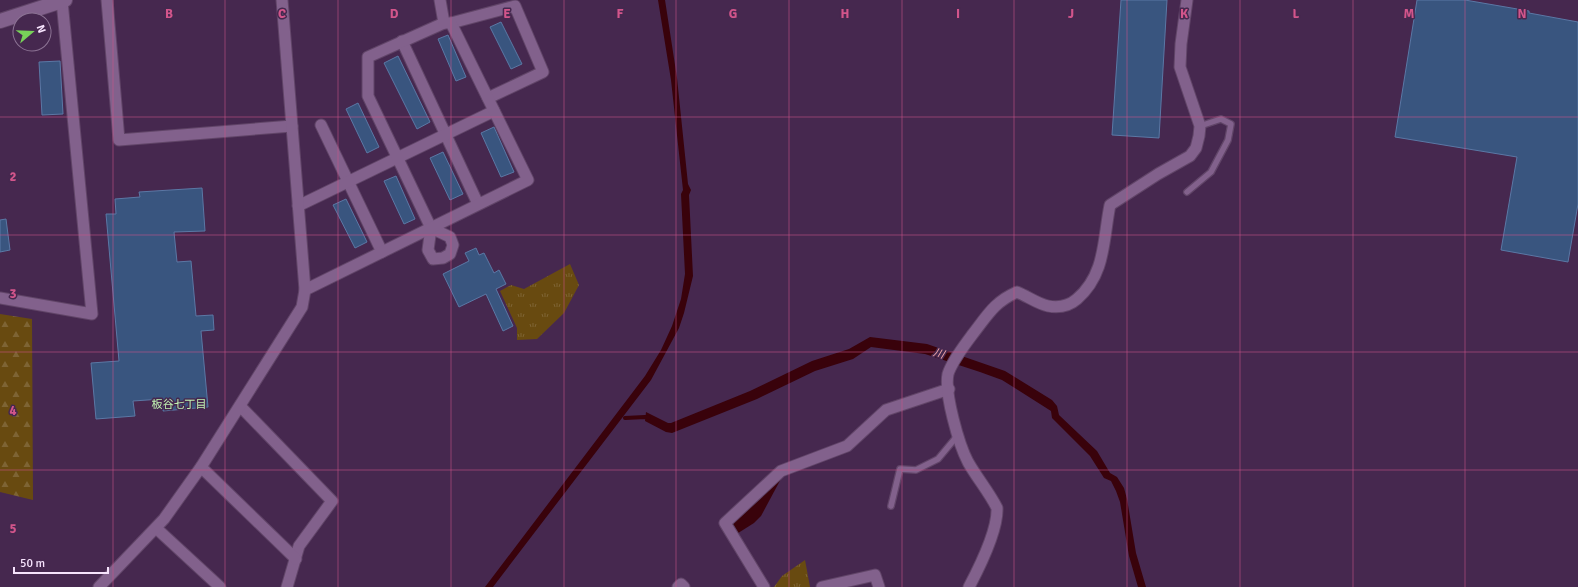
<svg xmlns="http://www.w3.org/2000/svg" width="1578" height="587" font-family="Signika,'Noto Sans JP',sans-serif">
  <defs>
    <pattern id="forest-firs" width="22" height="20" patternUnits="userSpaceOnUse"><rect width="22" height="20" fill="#684a10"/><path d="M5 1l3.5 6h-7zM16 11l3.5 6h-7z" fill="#7e6434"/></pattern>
    <pattern id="park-tufts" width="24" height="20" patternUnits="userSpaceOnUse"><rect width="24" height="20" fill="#684a10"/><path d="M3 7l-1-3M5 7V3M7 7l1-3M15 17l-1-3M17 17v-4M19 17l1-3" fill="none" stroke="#7e6434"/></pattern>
  </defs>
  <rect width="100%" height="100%" fill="#46284f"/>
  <path fill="url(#forest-firs)" d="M 0,314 L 32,319 L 33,500 L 0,492 Z"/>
  <g fill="url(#park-tufts)">
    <path d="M 570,264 L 579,285 L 564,313 L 537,339 L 517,340 L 517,328 L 500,291 L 511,285 L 524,289 Z"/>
    <path d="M 805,560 L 810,587 L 774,587 L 782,576 Z"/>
  </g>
  <g fill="#39020b">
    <path d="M 658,0 L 665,0 L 677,78 L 688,184 L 691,190 L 689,195 L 693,276 L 684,313 L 679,328 L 651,380 L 493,587 L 485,587 L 645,376 L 661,350 L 672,326 L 681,299 L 685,274 L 681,194 L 683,190 L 671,80 Z"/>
    <path d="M 870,337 L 927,344 L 1005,371 L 1052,400 L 1057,406 L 1059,415 L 1097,451 L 1110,473 L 1117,477 L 1124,488 L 1127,499 L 1136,553 L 1146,587 L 1138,587 L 1129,556 L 1120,502 L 1116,491 L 1111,481 L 1104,478 L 1090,456 L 1052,418 L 1051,411 L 1002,380 L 980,372 L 925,354 L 871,347 L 853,359 L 815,371 L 757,399 L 672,433 L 666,432 L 645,421 L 646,412 L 668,423 L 671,423 L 750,391 L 812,361 L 849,349 Z"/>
    <path d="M 783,475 L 761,516 L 754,523 L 735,535 L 729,524 Z"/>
  </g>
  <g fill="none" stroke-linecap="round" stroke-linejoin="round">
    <path stroke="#39020b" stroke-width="4" d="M 625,418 L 645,417 L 649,418"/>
  </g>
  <g fill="#39557f" stroke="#5b78a5">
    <path d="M 1121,0 L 1167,0 L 1159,138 L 1112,135 Z"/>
    <path d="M 1417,0 L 1465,0 L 1529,11 L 1529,13 L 1578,22 L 1578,204 L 1568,262 L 1501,250 L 1517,157 L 1395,137 Z"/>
    <path d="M 501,22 L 522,64 L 511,69 L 490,27 Z"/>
    <path d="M 448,35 L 466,77 L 456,81 L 438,39 Z"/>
    <path d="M 398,56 L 430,122 L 417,129 L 384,63 Z"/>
    <path d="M 60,61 L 63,114 L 42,115 L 39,62 Z"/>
    <path d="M 358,103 L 379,147 L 367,153 L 346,109 Z"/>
    <path d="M 494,127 L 514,172 L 501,177 L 481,133 Z"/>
    <path d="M 443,152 L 463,194 L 450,200 L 430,158 Z"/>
    <path d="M 396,176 L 415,219 L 404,224 L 384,181 Z"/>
    <path d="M 202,188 L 205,231 L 174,232 L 177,262 L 191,261 L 196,316 L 213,315 L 214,330 L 201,331 L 208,407 L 163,411 L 162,399 L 133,401 L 135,416 L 96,419 L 91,363 L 119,361 L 106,214 L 116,214 L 115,199 L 140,197 L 139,192 Z"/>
    <path d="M 346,199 L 367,242 L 355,248 L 333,205 Z"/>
    <path d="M 6,219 L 10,250 L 0,252 L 0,220 Z"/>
    <path d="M 476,248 L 479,255 L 484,253 L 494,273 L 499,270 L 506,284 L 496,289 L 513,326 L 503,331 L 486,294 L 459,307 L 443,274 L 469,261 L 465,253 Z"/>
  </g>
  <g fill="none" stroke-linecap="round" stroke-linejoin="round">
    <defs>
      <g id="service">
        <path d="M 1187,192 L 1211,172 L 1228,140 L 1231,124 L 1221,119 L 1200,126"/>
        <path d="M 891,506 L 900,469 L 916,470 L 938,459 L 958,435"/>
      </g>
      <g id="minor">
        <path d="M 107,0 L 119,140 L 292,126"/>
        <path d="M 451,23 L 515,6 L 543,72 L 488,98"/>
        <path d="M 402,41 L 478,204"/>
        <path d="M 321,125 L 382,252"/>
        <path d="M 298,206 L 494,111"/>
        <path d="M 431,228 L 428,250 L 433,259 L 443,258 L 450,254 L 453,245 L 450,237 L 431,228 L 368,96 L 368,57 L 444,23"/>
        <path d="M 305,290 L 528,180 L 451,23 L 444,23 L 440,0"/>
        <path d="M 0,298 L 92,314 L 62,1"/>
        <path d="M 240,406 L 332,501 L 299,546 L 287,587"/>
        <path d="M 201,467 L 296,559"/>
        <path d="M 156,528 L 220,587"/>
        <path d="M 99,587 L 164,519 L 201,467 L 302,307 L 305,290 L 282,0"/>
        <path d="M 678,587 L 681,584 L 684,587"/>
        <path d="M 764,587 L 725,523 L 781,471 L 847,446 L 886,410 L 949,389"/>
        <path d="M 822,587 L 875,575 L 879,587"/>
        <path d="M 969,587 C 979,568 998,529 997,508 C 989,492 977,478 968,462 C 959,445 944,393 948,374 C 952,361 964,346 972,335 C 987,316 994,302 1017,292 C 1027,296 1038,304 1048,306 C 1059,308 1069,306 1077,299 C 1106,274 1103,239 1110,205 L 1158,174 L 1190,156 L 1196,148 L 1199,136 L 1200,126 L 1180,67 L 1181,44 L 1187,0"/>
      </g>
      <path id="tertiary" d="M 0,21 L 65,0"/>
    </defs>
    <use href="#service" stroke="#614568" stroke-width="8"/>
    <use href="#minor" stroke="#614568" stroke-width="13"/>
    <use href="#tertiary" stroke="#614568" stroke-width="16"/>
    <use href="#service" stroke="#82618c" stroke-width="5.5"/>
    <use href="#minor" stroke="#82618c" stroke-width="11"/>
    <use href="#tertiary" stroke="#82618c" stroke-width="14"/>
  </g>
  <path fill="none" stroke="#d2558b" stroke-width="1" stroke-opacity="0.55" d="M 113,0 L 113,587M 225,0 L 225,587M 338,0 L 338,587M 451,0 L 451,587M 564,0 L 564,587M 676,0 L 676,587M 789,0 L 789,587M 902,0 L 902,587M 1014,0 L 1014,587M 1127,0 L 1127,587M 1240,0 L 1240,587M 1353,0 L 1353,587M 1465,0 L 1465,587M 0,117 L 1578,117M 0,235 L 1578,235M 0,352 L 1578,352M 0,470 L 1578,470"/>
  <g text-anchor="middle" stroke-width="3" stroke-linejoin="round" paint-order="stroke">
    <g font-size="11" font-style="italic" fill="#f5a8a9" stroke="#46284f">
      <text transform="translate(939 353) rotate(17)" y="4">川</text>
    </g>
    <g font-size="11" fill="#c0f2b1" stroke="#46284f">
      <text x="179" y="408">板谷七丁目</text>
    </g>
  </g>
  <g font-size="13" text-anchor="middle" font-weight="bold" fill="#d2558b" stroke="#46284f" stroke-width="3" stroke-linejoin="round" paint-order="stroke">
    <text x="169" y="18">B</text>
    <text x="282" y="18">C</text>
    <text x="394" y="18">D</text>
    <text x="507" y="18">E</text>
    <text x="620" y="18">F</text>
    <text x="733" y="18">G</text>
    <text x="845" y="18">H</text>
    <text x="958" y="18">I</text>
    <text x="1071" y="18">J</text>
    <text x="1184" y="18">K</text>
    <text x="1296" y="18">L</text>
    <text x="1409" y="18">M</text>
    <text x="1522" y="18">N</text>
    <text x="13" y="181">2</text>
    <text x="13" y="298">3</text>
    <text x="13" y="415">4</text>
    <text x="13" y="533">5</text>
  </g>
  <g transform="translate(32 32) rotate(71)"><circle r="19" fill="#46284f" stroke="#8c7394"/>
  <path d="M0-3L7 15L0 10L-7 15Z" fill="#78d259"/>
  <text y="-6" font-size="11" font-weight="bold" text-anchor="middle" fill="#f6e3fc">N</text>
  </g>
  <path d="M14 567v6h94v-6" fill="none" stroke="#f6e3fc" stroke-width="2"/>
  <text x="20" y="567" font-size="12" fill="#f6e3fc" stroke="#46284f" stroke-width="3" paint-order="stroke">50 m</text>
</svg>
